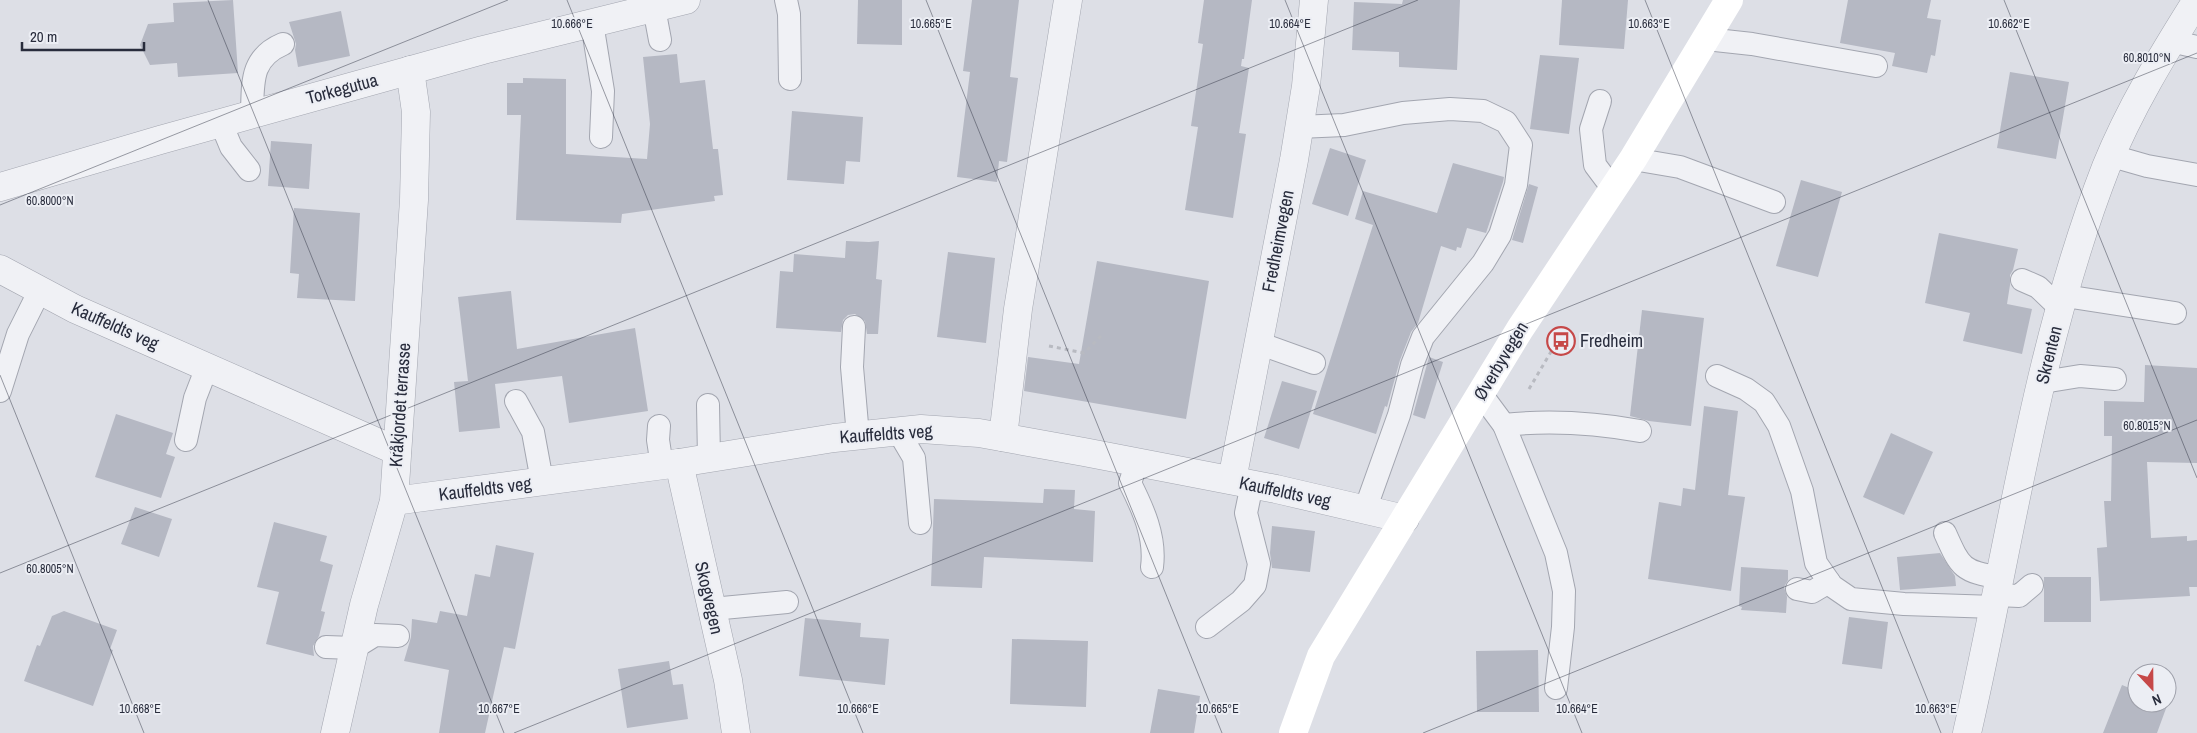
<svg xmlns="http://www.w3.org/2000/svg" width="2197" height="733" font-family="'Archivo Narrow',sans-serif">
  <rect width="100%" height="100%" fill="#dddfe6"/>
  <g fill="#b5b8c3">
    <path d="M 233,0 L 238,73 L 178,77 L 177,63 L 150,65 L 140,45 L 148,24 L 174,22 L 173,3 Z"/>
    <path d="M 858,0 L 902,0 L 902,45 L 857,44 Z"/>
    <path d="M 972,0 L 1019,0 L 1010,77 L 1018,78 L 1007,162 L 999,161 L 997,182 L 957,177 L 970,72 L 963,71 Z"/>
    <path d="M 1204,0 L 1252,0 L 1244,59 L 1242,59 L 1241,66 L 1249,68 L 1239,133 L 1246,134 L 1233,218 L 1185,210 L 1198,127 L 1191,126 L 1203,44 L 1198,43 Z"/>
    <path d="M 1403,0 L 1460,0 L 1457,70 L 1399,67 L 1399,52 L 1352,50 L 1354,2 L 1402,4 Z"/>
    <path d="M 1562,0 L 1628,0 L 1624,49 L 1559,45 Z"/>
    <path d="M 1848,0 L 1931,0 L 1927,18 L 1941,20 L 1935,56 L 1931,55 L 1927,73 L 1892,66 L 1895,53 L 1840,43 Z"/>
    <path d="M 341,11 L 350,56 L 298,67 L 295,50 L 296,44 L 289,22 Z"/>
    <path d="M 677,54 L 680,83 L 705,80 L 713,149 L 718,149 L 723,195 L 714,196 L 715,201 L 622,214 L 621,223 L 516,220 L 521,115 L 507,115 L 507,83 L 523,83 L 523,78 L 566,79 L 566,154 L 647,159 L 650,124 L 643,57 Z"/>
    <path d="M 1540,55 L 1579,58 L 1569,134 L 1530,129 Z"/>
    <path d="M 2010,72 L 2069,82 L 2056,159 L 1997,148 Z"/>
    <path d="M 792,111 L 863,117 L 860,162 L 846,161 L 844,184 L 787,180 Z"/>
    <path d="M 271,141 L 312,144 L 309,189 L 268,186 Z"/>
    <path d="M 1330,148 L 1366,160 L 1348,216 L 1312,204 Z"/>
    <path d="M 1453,163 L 1504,177 L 1503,182 L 1486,233 L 1467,228 L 1461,248 L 1457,247 L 1456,251 L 1441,246 L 1418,323 L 1411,332 L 1400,360 L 1387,407 L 1385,406 L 1376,434 L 1313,414 L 1373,225 L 1355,219 L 1363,191 L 1437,213 Z"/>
    <path d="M 1801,180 L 1842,192 L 1818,277 L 1776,266 Z"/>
    <path d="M 1529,184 L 1538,187 L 1523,243 L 1512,240 Z"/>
    <path d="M 294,208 L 360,213 L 355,301 L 297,298 L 299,274 L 290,273 Z"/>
    <path d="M 1939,233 L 2018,249 L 2013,270 L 2010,275 L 2010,285 L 2007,304 L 2032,309 L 2022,354 L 1963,341 L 1970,313 L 1925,303 Z"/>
    <path d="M 846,241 L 869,242 L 879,241 L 876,279 L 882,280 L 878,334 L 867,334 L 865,321 L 855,314 L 848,315 L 843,320 L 841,332 L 776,328 L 780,271 L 793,272 L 794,254 L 845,258 Z"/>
    <path d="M 948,252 L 995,258 L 986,343 L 937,337 Z"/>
    <path d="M 1097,261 L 1209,281 L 1186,419 L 1024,391 L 1028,357 L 1079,364 Z"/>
    <path d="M 511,291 L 517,349 L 635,328 L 648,411 L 569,423 L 562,376 L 495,384 L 500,428 L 459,432 L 454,382 L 468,381 L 458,297 Z"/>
    <path d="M 1642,310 L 1704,318 L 1691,426 L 1649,421 L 1630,416 Z"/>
    <path d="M 1429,357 L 1443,362 L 1425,419 L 1413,415 Z"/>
    <path d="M 2145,365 L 2197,368 L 2197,463 L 2147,462 L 2151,538 L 2187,536 L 2187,541 L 2197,540 L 2197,587 L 2189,587 L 2190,596 L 2100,601 L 2097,548 L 2107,547 L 2104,501 L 2111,501 L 2112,436 L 2104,436 L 2104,401 L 2144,402 Z"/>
    <path d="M 1282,381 L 1317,391 L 1299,449 L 1264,438 Z"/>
    <path d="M 1704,406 L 1738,411 L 1728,495 L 1745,497 L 1731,591 L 1648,579 L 1659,502 L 1681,506 L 1683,488 L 1695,490 Z"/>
    <path d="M 116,414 L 173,433 L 166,454 L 175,457 L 161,498 L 95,477 Z"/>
    <path d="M 1891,433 L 1933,452 L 1904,515 L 1863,497 Z"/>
    <path d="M 1044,489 L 1075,490 L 1074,509 L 1095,511 L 1093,562 L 984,557 L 982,588 L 931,586 L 934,499 L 1043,503 Z"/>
    <path d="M 135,507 L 172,519 L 159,557 L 121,544 Z"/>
    <path d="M 274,522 L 327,536 L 320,561 L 333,565 L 321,611 L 325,612 L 319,636 L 313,646 L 314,656 L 266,644 L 279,592 L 257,587 Z"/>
    <path d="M 1272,526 L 1315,531 L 1310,572 L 1272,568 L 1270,553 Z"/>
    <path d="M 496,545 L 534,553 L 515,649 L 504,647 L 485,733 L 439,733 L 449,670 L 404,661 L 411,637 L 412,619 L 437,623 L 440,611 L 467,616 L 475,574 L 490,577 Z"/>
    <path d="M 1940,553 L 1955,576 L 1956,586 L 1900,590 L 1897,557 Z"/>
    <path d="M 1741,567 L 1788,570 L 1788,580 L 1784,587 L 1787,597 L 1786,613 L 1741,610 L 1742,607 L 1739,606 Z"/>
    <rect x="2044" y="577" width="47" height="45"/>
    <path d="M 64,611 L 117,630 L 110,649 L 113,650 L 93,706 L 24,681 L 37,645 L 40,646 L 52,616 Z"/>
    <path d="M 1849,617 L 1888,622 L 1882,669 L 1842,664 Z"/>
    <path d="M 805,618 L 861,623 L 860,637 L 889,639 L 885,685 L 799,676 Z"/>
    <path d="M 1012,639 L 1088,641 L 1086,707 L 1010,704 Z"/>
    <path d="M 1538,650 L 1539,712 L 1477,712 L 1476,651 Z"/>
    <path d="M 669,661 L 673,685 L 683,684 L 688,719 L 627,728 L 618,669 Z"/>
    <path d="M 2122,685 L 2137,691 L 2137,703 L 2168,703 L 2157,733 L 2103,733 Z"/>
    <path d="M 1158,689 L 1200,696 L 1194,733 L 1150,733 Z"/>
  </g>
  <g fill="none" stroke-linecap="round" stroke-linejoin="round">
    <defs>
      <g id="lane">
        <path d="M 786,0 L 789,14 L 790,79"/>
        <path d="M 654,8 L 660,40"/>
        <path d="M 592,23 L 603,91 L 601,137"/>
        <path d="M 1706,39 L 1752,44 L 1876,66"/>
        <path d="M 2171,41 L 2197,47"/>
        <path d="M 1600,101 L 1591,129 L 1595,165 L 1613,189"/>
        <path d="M 252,114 C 253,83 250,58 283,44"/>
        <path d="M 221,123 L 231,147 L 249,170"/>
        <path d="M 1299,127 L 1344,125 L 1403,113 L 1450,109 L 1483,111 L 1506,122 L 1521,145 L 1516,185 L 1500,235 L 1483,263 L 1423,337 L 1412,365 L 1399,415 L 1365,510"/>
        <path d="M 2112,156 L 2147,166 L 2197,175"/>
        <path d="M 1633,159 L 1680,167 L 1774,202"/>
        <path d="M 2022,280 L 2038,287 L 2061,309"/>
        <path d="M 2065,296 L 2175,313"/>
        <path d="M 854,327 L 852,367 L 858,436"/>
        <path d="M 1258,343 L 1314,363"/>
        <path d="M 1717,376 L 1746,389 L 1764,402 L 1779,426 L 1802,491 L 1816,563 L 1832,586 L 1851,599 L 1904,604 L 1995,607"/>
        <path d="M 2043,382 L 2080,376 L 2115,379"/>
        <path d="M 0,391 L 18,334 L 40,290"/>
        <path d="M 1481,394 L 1504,425 L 1556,553 L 1564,591 L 1563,627 L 1556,688"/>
        <path d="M 516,401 L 533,432 L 542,481"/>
        <path d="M 708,405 L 709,458"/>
        <path d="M 1504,425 C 1550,420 1595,423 1640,431"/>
        <path d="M 659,426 L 658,440 L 662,466"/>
        <path d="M 898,431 L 914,458 L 920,523"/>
        <path d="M 186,440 L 195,398 L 207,367"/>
        <path d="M 1137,462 L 1130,483 C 1143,509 1156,537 1152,567"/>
        <path d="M 1945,533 C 1961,569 1962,571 2001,578"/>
        <path d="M 1797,589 L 1812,592 L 1829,582"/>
        <path d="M 1997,595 L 2019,596 L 2032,585"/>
        <path d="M 712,609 L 787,602"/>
        <path d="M 1207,627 L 1241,601 L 1255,585 L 1259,564 L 1246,513 L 1252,484"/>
        <path d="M 326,647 L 354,648 L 375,635 L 398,636"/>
      </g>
      <g id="street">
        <path d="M 0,187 L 160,140 L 483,50 L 686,0"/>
        <path d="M 0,269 L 75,309 L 397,451"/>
        <path d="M 1003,437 L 1018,309 L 1068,0"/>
        <path d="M 679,463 L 728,680 L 736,733"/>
        <path d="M 1232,480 L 1294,160 L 1306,86 L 1314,0"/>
        <path d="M 394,501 L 679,463 L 834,438 L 921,429 L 979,433 L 1084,452 L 1276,489 L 1405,519"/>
        <path d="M 335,733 L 364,605 L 394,501 L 414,200 L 416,112 L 410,70"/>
        <path d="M 1967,733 C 2010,546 2036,347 2106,167 C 2130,108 2163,54 2197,0"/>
      </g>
    </defs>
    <use href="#lane" stroke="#a3a6b0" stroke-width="24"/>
    <use href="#street" stroke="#a3a6b0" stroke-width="29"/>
    <g stroke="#b8bac1" stroke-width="3" stroke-dasharray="4 4" stroke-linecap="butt">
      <path d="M 1049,346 L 1084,353 L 1101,336"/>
      <path d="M 1529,389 L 1555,345 L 1554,343"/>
    </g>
    <use href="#lane" stroke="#f0f1f5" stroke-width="22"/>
    <use href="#street" stroke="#f0f1f5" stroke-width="28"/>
    <path stroke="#fff" stroke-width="28" d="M 1293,733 L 1321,656 L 1520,329 L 1633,159 L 1729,0"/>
  </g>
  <path fill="none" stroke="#282c3c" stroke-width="1" stroke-opacity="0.45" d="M 208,0 L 504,733M 567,0 L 863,733M 926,0 L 1222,733M 1285,0 L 1582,733M 1645,0 L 1941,733M 2004,0 L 2197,478M 0,205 L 508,0M 0,375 L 144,733M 0,573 L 1418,0M 514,733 L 2197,53M 1423,733 L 2197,420"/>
  <defs>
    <symbol id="bus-ring" viewBox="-11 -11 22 22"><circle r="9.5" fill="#eceef4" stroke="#c64848" stroke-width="1.5"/><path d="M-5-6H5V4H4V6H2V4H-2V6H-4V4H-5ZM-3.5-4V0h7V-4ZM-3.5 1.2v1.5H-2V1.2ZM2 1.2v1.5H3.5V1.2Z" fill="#c64848"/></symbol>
  </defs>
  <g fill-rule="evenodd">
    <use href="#bus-ring" x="1545" y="325" width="32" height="32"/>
  </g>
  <g text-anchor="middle" stroke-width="4" stroke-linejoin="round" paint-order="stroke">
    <g font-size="18" fill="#282c3c" stroke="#eceef4">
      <text transform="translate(342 89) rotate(-15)" y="6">Torkegutua</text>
      <text transform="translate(1278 241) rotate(-79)" y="6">Fredheimvegen</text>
      <text transform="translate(115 326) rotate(24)" y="6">Kauffeldts veg</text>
      <text transform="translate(2049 355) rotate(-76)" y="6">Skrenten</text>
      <text transform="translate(1501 361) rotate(-59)" y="6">Øverbyvegen</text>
      <text transform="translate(400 405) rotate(-86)" y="6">Kråkjordet terrasse</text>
      <text transform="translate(886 434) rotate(-4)" y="6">Kauffeldts veg</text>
      <text transform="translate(485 489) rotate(-7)" y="6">Kauffeldts veg</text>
      <text transform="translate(1285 492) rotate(12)" y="6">Kauffeldts veg</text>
      <text transform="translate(709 598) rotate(77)" y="6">Skogvegen</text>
    </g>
    <g font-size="18" fill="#282c3c" stroke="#eceef4" text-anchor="start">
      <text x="1580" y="347">Fredheim</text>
    </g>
  </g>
  <g font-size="12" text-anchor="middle" fill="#282c3c" stroke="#eceef4" stroke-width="4" stroke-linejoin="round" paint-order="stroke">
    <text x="572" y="28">10.666°E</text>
    <text x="931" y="28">10.665°E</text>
    <text x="1290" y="28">10.664°E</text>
    <text x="1649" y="28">10.663°E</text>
    <text x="2009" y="28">10.662°E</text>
    <text x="2147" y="62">60.8010°N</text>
    <text x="50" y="205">60.8000°N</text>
    <text x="2147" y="430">60.8015°N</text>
    <text x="50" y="573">60.8005°N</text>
    <text x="140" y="713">10.668°E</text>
    <text x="499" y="713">10.667°E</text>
    <text x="858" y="713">10.666°E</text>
    <text x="1218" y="713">10.665°E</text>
    <text x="1577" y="713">10.664°E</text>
    <text x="1936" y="713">10.663°E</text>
  </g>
  <g transform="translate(2152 688) rotate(158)"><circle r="24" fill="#eceef4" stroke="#9ea0aa"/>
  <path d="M0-4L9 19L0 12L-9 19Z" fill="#c64848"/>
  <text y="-8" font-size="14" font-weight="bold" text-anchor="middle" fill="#282c3c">N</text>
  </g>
  <path d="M22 42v8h122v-8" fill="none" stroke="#282c3c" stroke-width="2.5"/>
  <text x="30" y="42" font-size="15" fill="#282c3c" stroke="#eceef4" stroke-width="4" paint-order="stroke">20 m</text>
</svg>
